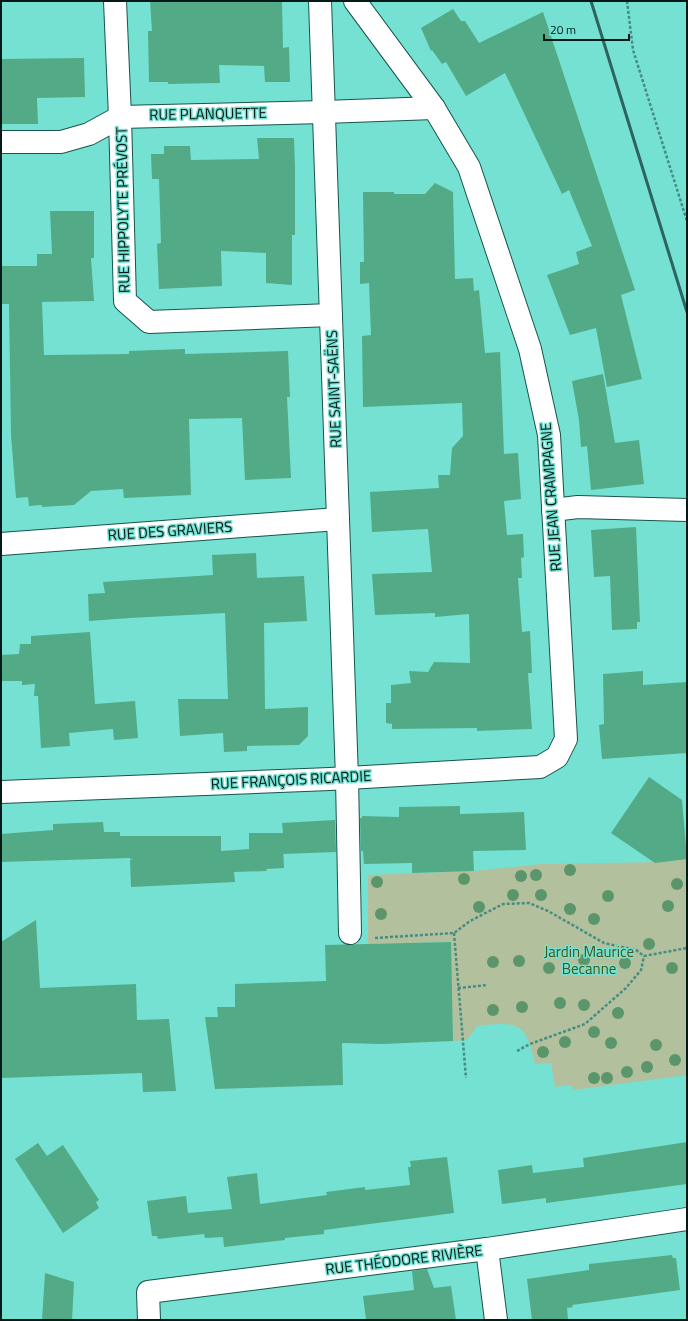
<svg xmlns="http://www.w3.org/2000/svg" width="688" height="1321" font-family="'Titillium Web',sans-serif">
  <rect width="100%" height="100%" fill="#75e1d2"/>
  <path fill="#b3c09d" d="M 687,859 L 687,1075 L 574,1090 L 571,1085 L 555,1087 L 551,1063 L 535,1064 C 533,1054 528,1035 521,1029 C 512,1021 488,1025 477,1026 L 467,1040 L 453,1041 L 450,942 L 368,944 L 368,875 L 474,871 L 541,864 L 661,862 Z"/>
  <g fill="#52ab86">
    <path d="M 150,1 L 282,1 L 283,48 L 289,47 L 290,82 L 265,82 L 264,66 L 219,65 L 220,83 L 168,84 L 168,82 L 149,82 L 148,31 L 152,31 Z"/>
    <path d="M 453,9 L 461,21 L 465,21 L 479,43 L 543,12 L 635,290 L 621,295 L 642,379 L 607,387 L 596,328 L 570,335 L 547,275 L 579,264 L 576,252 L 592,246 L 569,190 L 562,194 L 505,73 L 466,96 L 446,62 L 442,64 L 432,50 L 431,51 L 421,28 Z"/>
    <path d="M 84,58 L 85,97 L 37,98 L 38,124 L 1,124 L 1,59 Z"/>
    <path d="M 257,138 L 294,138 L 295,168 L 295,235 L 292,235 L 292,285 L 266,283 L 266,253 L 221,251 L 222,286 L 159,289 L 157,244 L 161,243 L 159,179 L 152,179 L 151,154 L 164,154 L 164,146 L 190,146 L 191,160 L 259,159 Z"/>
    <path d="M 435,183 L 453,192 L 455,279 L 473,278 L 474,291 L 479,290 L 485,353 L 500,352 L 504,454 L 518,453 L 521,499 L 504,501 L 507,535 L 523,534 L 524,557 L 521,558 L 522,578 L 518,578 L 522,632 L 530,631 L 532,673 L 528,673 L 532,729 L 477,731 L 477,728 L 392,729 L 392,724 L 386,723 L 386,703 L 391,703 L 391,685 L 411,683 L 409,671 L 428,672 L 434,662 L 470,663 L 469,614 L 435,617 L 435,613 L 375,615 L 372,574 L 432,572 L 428,529 L 372,532 L 370,492 L 439,488 L 438,475 L 450,475 L 452,448 L 463,436 L 462,403 L 363,407 L 362,336 L 371,335 L 369,283 L 360,284 L 360,262 L 364,262 L 363,192 L 394,192 L 394,194 L 425,194 Z"/>
    <path d="M 50,211 L 94,211 L 94,258 L 91,258 L 94,301 L 42,302 L 44,355 L 129,354 L 129,351 L 185,349 L 185,354 L 288,351 L 290,397 L 287,397 L 291,478 L 245,480 L 242,418 L 189,419 L 191,495 L 124,498 L 123,489 L 91,491 L 74,505 L 42,507 L 42,505 L 29,506 L 28,497 L 16,498 L 11,435 L 9,304 L 1,304 L 1,266 L 37,266 L 37,254 L 52,254 Z"/>
    <path d="M 603,374 L 615,443 L 639,440 L 644,484 L 591,490 L 587,446 L 581,447 L 579,420 L 572,381 Z"/>
    <path d="M 636,527 L 640,622 L 637,622 L 637,629 L 612,630 L 610,576 L 594,577 L 591,530 Z"/>
    <path d="M 256,553 L 257,578 L 304,576 L 307,621 L 264,623 L 265,709 L 308,707 L 308,736 L 299,745 L 247,746 L 247,751 L 224,752 L 223,733 L 180,736 L 178,699 L 228,699 L 225,613 L 130,618 L 89,621 L 88,594 L 105,593 L 103,582 L 213,575 L 212,555 Z"/>
    <path d="M 90,632 L 95,704 L 135,701 L 138,738 L 114,740 L 113,729 L 69,733 L 70,746 L 41,748 L 38,696 L 34,696 L 35,684 L 22,685 L 22,681 L 1,681 L 1,655 L 19,654 L 20,644 L 31,644 L 31,636 Z"/>
    <path d="M 643,671 L 643,685 L 687,682 L 687,753 L 602,759 L 599,725 L 604,724 L 603,674 Z"/>
    <path d="M 649,777 L 682,800 L 687,859 L 655,863 L 611,833 Z"/>
    <path d="M 460,806 L 460,814 L 524,812 L 526,850 L 473,851 L 474,871 L 412,873 L 412,863 L 364,864 L 363,851 L 361,851 L 360,818 L 362,818 L 362,816 L 399,817 L 399,807 Z"/>
    <path d="M 335,820 L 336,852 L 283,854 L 283,845 L 284,868 L 266,869 L 267,871 L 234,872 L 235,882 L 131,887 L 130,860 L 133,859 L 130,859 L 130,858 L 1,862 L 1,834 L 53,830 L 53,824 L 103,822 L 104,832 L 120,832 L 120,836 L 221,836 L 221,851 L 249,849 L 249,833 L 283,833 L 282,823 Z"/>
    <path d="M 36,920 L 40,988 L 136,984 L 137,1020 L 169,1019 L 176,1091 L 143,1092 L 142,1073 L 1,1078 L 1,942 Z"/>
    <path d="M 451,942 L 453,1041 L 382,1044 L 342,1043 L 343,1085 L 215,1089 L 205,1017 L 218,1017 L 217,1007 L 235,1007 L 235,984 L 326,981 L 325,945 Z"/>
    <path d="M 687,1142 L 687,1184 L 546,1203 L 546,1198 L 502,1204 L 498,1170 L 532,1165 L 533,1173 L 584,1167 L 583,1158 Z"/>
    <path d="M 38,1143 L 47,1156 L 63,1145 L 99,1200 L 96,1202 L 99,1208 L 63,1233 L 15,1159 Z"/>
    <path d="M 447,1157 L 454,1213 L 324,1230 L 324,1234 L 285,1238 L 285,1240 L 224,1247 L 223,1237 L 205,1238 L 204,1234 L 158,1239 L 157,1236 L 152,1236 L 147,1201 L 186,1196 L 188,1213 L 232,1209 L 227,1177 L 257,1173 L 260,1204 L 327,1195 L 326,1192 L 365,1187 L 365,1190 L 410,1185 L 408,1167 L 411,1167 L 410,1161 Z"/>
    <path d="M 672,1255 L 673,1258 L 676,1258 L 680,1290 L 572,1305 L 573,1307 L 567,1308 L 568,1320 L 532,1320 L 527,1279 L 589,1270 L 589,1264 Z"/>
    <path d="M 427,1269 L 434,1288 L 451,1286 L 456,1320 L 366,1320 L 363,1296 L 414,1290 L 412,1271 Z"/>
    <path d="M 45,1273 L 74,1282 L 72,1320 L 42,1320 Z"/>
  </g>
  <g fill="none" stroke-linecap="round" stroke-linejoin="round">
    <defs>
      <g id="minor">
        <path d="M 115,1 L 120,117 L 125,301 L 149,322 L 331,315"/>
        <path d="M 320,1 L 347,778 L 350,933"/>
        <path d="M 1,142 L 61,142 L 89,134 L 120,117 L 324,112 L 434,108"/>
        <path d="M 553,510 L 578,507 L 687,510"/>
        <path d="M 1,544 L 338,519"/>
        <path d="M 1,792 L 330,779 L 540,767 L 557,757 L 566,739 L 549,435 L 530,349 L 469,167 L 434,108 L 355,1"/>
        <path d="M 487,1249 L 496,1320"/>
        <path d="M 149,1320 L 148,1292 L 487,1249 L 687,1219"/>
      </g>
    </defs>
    <use href="#minor" stroke="#18544d" stroke-width="24"/>
    <g stroke="#458d83" stroke-width="2.5" stroke-dasharray="3 2" stroke-linecap="butt">
      <path d="M 627,1 L 633,50 L 687,221"/>
      <path d="M 454,933 L 466,1078"/>
      <path d="M 375,938 L 454,933 L 470,921 L 503,904 L 529,903 L 548,911 L 604,943 L 636,950 L 644,956 L 687,948"/>
      <path d="M 458,988 L 487,985"/>
      <path d="M 517,1051 L 530,1044 L 585,1024 L 626,988 L 641,970 L 644,956"/>
    </g>
    <use href="#minor" stroke="#fff" stroke-width="22"/>
    <path stroke="#2d645d" stroke-width="3" d="M 591,1 L 687,312"/>
  </g>
  <g fill="#5a956c">
    <circle cx="570" cy="870" r="6"/>
    <circle cx="536" cy="875" r="6"/>
    <circle cx="521" cy="876" r="6"/>
    <circle cx="464" cy="879" r="6"/>
    <circle cx="377" cy="882" r="6"/>
    <circle cx="677" cy="884" r="6"/>
    <circle cx="513" cy="895" r="6"/>
    <circle cx="541" cy="895" r="6"/>
    <circle cx="608" cy="896" r="6"/>
    <circle cx="668" cy="906" r="6"/>
    <circle cx="479" cy="907" r="6"/>
    <circle cx="570" cy="909" r="6"/>
    <circle cx="381" cy="914" r="6"/>
    <circle cx="594" cy="919" r="6"/>
    <circle cx="649" cy="944" r="6"/>
    <circle cx="584" cy="960" r="6"/>
    <circle cx="519" cy="961" r="6"/>
    <circle cx="493" cy="962" r="6"/>
    <circle cx="625" cy="963" r="6"/>
    <circle cx="549" cy="968" r="6"/>
    <circle cx="672" cy="968" r="6"/>
    <circle cx="560" cy="1003" r="6"/>
    <circle cx="584" cy="1005" r="6"/>
    <circle cx="522" cy="1007" r="6"/>
    <circle cx="493" cy="1010" r="6"/>
    <circle cx="618" cy="1013" r="6"/>
    <circle cx="594" cy="1032" r="6"/>
    <circle cx="565" cy="1042" r="6"/>
    <circle cx="611" cy="1043" r="6"/>
    <circle cx="656" cy="1045" r="6"/>
    <circle cx="543" cy="1052" r="6"/>
    <circle cx="675" cy="1060" r="6"/>
    <circle cx="647" cy="1067" r="6"/>
    <circle cx="627" cy="1072" r="6"/>
    <circle cx="594" cy="1078" r="6"/>
    <circle cx="607" cy="1078" r="6"/>
  </g>
  <g text-anchor="middle" stroke-width="3" stroke-linejoin="round" paint-order="stroke">
    <g font-size="15" fill="#031a17" stroke="#75e1d2">
      <text transform="translate(208 114) rotate(-1)" y="5">RUE PLANQUETTE</text>
      <text transform="translate(123 210) rotate(-91)" y="5">RUE HIPPOLYTE PRÉVOST</text>
      <text transform="translate(334 389) rotate(-92)" y="5">RUE SAINT-SAËNS</text>
      <text transform="translate(551 497) rotate(-94)" y="5">RUE JEAN CRAMPAGNE</text>
      <text transform="translate(170 531) rotate(-4)" y="5">RUE DES GRAVIERS</text>
      <text transform="translate(291 780) rotate(-3)" y="5">RUE FRANÇOIS RICARDIE</text>
      <text transform="translate(404 1260) rotate(-7)" y="5">RUE THÉODORE RIVIÈRE</text>
    </g>
    <g font-size="15" fill="#445618" stroke="#75e1d2">
      <text x="589" y="957">Jardin Maurice<tspan x="589" dy="17">Becanne</tspan></text>
    </g>
  </g>
  <rect width="688" height="1321" fill="none" stroke="#031a17" stroke-width="4"/>
  <path d="M544 34v6h85v-6" fill="none" stroke="#031a17" stroke-width="2"/>
  <text x="550" y="34" font-size="12" fill="#031a17" stroke="#75e1d2" stroke-width="3" paint-order="stroke">20 m</text>
</svg>
